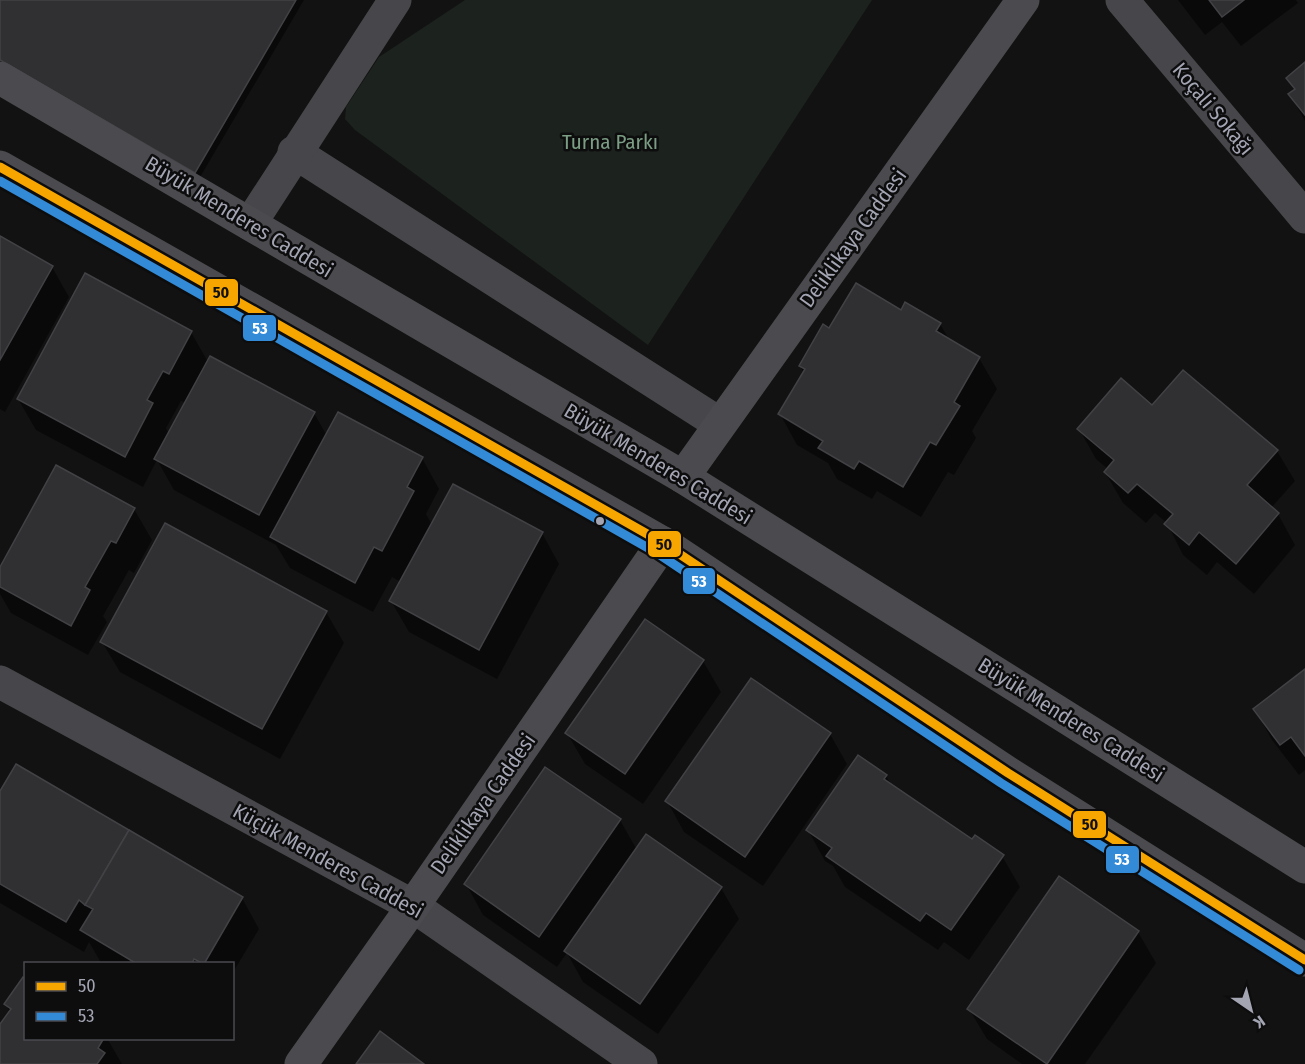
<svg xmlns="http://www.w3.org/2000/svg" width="1305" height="1064" font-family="'Fira Sans Condensed',sans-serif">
  <rect width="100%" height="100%" fill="#121212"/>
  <path fill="#1c221e" d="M 465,0 L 872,0 L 648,345 L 355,130 L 345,119 L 346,107 L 379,57 Z"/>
  <g fill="#0007" fill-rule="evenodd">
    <path d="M 0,0 L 304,0 L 199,179 L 0,63 Z"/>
    <path d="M 1178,0 L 1296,0 L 1298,3 L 1241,46 L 1222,22 L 1205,35 Z"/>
    <path d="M 1305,64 L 1305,121 L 1290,94 L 1295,91 L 1288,78 Z"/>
    <path d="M 0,238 L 52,267 L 69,297 L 5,412 L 0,409 Z"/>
    <path d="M 901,312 L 940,324 L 950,341 L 979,358 L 997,389 L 972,431 L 976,438 L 954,475 L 948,472 L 921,517 L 877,491 L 872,499 L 837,479 L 828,463 L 797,445 L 780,414 L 804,373 L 800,366 L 830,330 Z"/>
    <path d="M 191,332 L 208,362 L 314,413 L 327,436 L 422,458 L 439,489 L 426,514 L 432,525 L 542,533 L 559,564 L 497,679 L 409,632 L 391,601 L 401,582 L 392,577 L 373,612 L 290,568 L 276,545 L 174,490 L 157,460 L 143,487 L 36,430 L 18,399 ZM 181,401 L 186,403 L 169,434 L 166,428 Z"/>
    <path d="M 1153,407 L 1277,451 L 1295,481 L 1271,508 L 1278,514 L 1295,545 L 1254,594 L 1217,562 L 1207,575 L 1183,555 L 1167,523 L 1155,513 L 1146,523 L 1123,503 L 1105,472 L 1108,469 L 1096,459 L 1079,429 Z"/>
    <path d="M 134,509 L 152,540 L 134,573 L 129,570 L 103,616 L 107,622 L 88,655 L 11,613 L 0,594 L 0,570 Z"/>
    <path d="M 326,612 L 344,643 L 280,759 L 120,672 L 102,642 Z"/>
    <path d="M 646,621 L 703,661 L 721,692 L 643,804 L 585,764 L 567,733 Z"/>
    <path d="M 1305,671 L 1305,770 L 1299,775 L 1272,740 L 1255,709 Z"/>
    <path d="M 830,734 L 847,764 L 763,886 L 684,832 L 667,801 Z"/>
    <path d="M 886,776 L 892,786 L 972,841 L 1002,856 L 1020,887 L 969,960 L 944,942 L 938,950 L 845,887 L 833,866 L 825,861 L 808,830 Z"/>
    <path d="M 0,794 L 242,898 L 259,929 L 232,974 L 232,964 L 104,964 L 100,961 L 89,942 L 84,952 L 0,903 Z"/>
    <path d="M 620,820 L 637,850 L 721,888 L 739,919 L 658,1034 L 583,982 L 567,953 L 557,967 L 483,915 L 466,884 Z"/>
    <path d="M 1060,878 L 1138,932 L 1156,963 L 1085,1064 L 1022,1064 L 987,1039 L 969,1009 Z"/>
    <path d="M 26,981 L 26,1038 L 107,1038 L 122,1064 L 0,1064 L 0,1027 L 10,1012 L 5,1004 Z"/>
  </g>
  <g fill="#303032" stroke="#424246" stroke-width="1.5">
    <path d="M 0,0 L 296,0 L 195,173 L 0,60 Z"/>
    <path d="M 1209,0 L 1244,0 L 1222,17 Z"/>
    <path d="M 1305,62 L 1305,115 L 1288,94 L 1295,89 L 1286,78 Z"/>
    <path d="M 0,236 L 53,266 L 0,360 Z"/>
    <path d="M 85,273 L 192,331 L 169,374 L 163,371 L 147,400 L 153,403 L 125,457 L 17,399 Z"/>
    <path d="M 856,283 L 901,310 L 905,302 L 941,323 L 936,331 L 980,357 L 954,402 L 960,406 L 936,445 L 930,442 L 903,487 L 859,461 L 854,469 L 818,448 L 823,441 L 778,414 L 805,369 L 799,366 L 823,324 L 829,328 Z"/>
    <path d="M 210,356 L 315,412 L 259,515 L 154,459 Z"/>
    <path d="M 1183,370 L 1278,450 L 1247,485 L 1279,513 L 1236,564 L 1199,532 L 1189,545 L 1164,524 L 1173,514 L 1137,484 L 1128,493 L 1104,472 L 1114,460 L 1077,429 L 1121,378 L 1152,405 Z"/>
    <path d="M 338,412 L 423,457 L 407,487 L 414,491 L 382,551 L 374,547 L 355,583 L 270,537 Z"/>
    <path d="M 56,465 L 135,508 L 116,543 L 111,541 L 85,587 L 90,590 L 71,626 L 0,587 L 0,567 Z"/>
    <path d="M 453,484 L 543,532 L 479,650 L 389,601 Z"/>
    <path d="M 165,523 L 327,611 L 262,729 L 100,642 Z"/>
    <path d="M 645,619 L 704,660 L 625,774 L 565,733 Z"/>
    <path d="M 1305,669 L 1305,756 L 1291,737 L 1280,745 L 1253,709 Z"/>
    <path d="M 751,678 L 831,733 L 745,857 L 665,801 Z"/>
    <path d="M 858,755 L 887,775 L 884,779 L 972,839 L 975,835 L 1004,855 L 951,930 L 926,913 L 920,921 L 826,856 L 832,848 L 806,830 Z"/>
    <path d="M 16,764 L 129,830 L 85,905 L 79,900 L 66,922 L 0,884 L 0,791 Z"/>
    <path d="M 545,767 L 621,819 L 539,937 L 464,884 Z"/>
    <path d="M 129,830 L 243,897 L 204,964 L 194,959 L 192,964 L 137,964 L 80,930 L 93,909 L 85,905 Z"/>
    <path d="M 646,834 L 722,887 L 640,1004 L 564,951 Z"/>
    <path d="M 1059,876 L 1139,931 L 1047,1064 L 967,1009 Z"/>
    <path d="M 23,977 L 26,979 L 26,1038 L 104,1038 L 98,1048 L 105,1053 L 97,1064 L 0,1064 L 0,1024 L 11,1009 L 4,1004 Z"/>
    <path d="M 380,1031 L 424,1064 L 356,1064 Z"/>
  </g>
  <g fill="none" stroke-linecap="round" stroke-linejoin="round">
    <g stroke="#47474b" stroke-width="33">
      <path d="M 1122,0 L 1305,217"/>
      <path d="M 294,152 L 720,424"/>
      <path d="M 250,224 L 395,0"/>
      <path d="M 0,682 L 413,906 L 641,1064"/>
    </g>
    <g stroke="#4b4b4f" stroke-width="33">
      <path d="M 0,78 L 683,477 L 1305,867"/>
      <path d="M 0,167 L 663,543 L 1008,773 L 1305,960"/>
      <path d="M 683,477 L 1023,0"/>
      <path d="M 301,1064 L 413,906 L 663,543"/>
    </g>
    <defs>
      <path id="bus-1" d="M 0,167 L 663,543 L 1008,773 L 1305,960"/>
      <path id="bus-2" d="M 0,181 L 657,553 L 1001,783 L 1299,970"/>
    </defs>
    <use href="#bus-1" stroke="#0d0d0e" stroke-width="14"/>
    <use href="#bus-2" stroke="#0d0d0e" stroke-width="14"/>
    <use href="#bus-1" stroke="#f7a600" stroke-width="9"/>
    <use href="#bus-2" stroke="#338bd7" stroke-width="9"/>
  </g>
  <circle fill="#a3a5b3" stroke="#0d0d0e" stroke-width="2" cx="600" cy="521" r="5"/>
  <g text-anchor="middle" stroke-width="5" stroke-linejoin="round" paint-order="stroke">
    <g font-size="21" fill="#a3a5b3" stroke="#0d0d0e">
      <text transform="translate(1213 109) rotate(50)" y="7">Koçali Sokağı</text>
      <text transform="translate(239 217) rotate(31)" y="7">Büyük Menderes Caddesi</text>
      <text transform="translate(853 238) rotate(-54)" y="7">Deliklikaya Caddesi</text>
      <text transform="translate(658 464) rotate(31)" y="7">Büyük Menderes Caddesi</text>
      <text transform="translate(1071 720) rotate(32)" y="7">Büyük Menderes Caddesi</text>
      <text transform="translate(483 804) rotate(-55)" y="7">Deliklikaya Caddesi</text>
      <text transform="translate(328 861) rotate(29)" y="7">Küçük Menderes Caddesi</text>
    </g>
    <g font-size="21" fill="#7b9d84" stroke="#0d0d0e">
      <text x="610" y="149">Turna Parkı</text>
    </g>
  </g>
  <g stroke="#0d0d0e" stroke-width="2">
    <rect x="204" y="278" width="35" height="29" rx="6" fill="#f7a600"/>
    <rect x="242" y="314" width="35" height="28" rx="6" fill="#338bd7"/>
    <rect x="647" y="530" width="35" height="28" rx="6" fill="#f7a600"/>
    <rect x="682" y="567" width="34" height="28" rx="6" fill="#338bd7"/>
    <rect x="1072" y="810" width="35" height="29" rx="6" fill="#f7a600"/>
    <rect x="1105" y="845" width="35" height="29" rx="6" fill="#338bd7"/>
  </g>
  <g font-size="16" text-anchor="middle" font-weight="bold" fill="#fff">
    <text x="260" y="334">53</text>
    <text x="699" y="587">53</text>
    <text x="1122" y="865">53</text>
  </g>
  <g font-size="16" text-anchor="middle" font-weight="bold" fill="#111">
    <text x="221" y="298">50</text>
    <text x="664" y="550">50</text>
    <text x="1090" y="830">50</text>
  </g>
  <rect x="24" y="962" width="210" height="78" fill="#0d0d0e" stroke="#494a50" stroke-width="1.5"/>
  <rect x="36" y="982" width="30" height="9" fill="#f7a600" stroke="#494a50" stroke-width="1.5"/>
  <text x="78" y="992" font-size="18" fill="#a3a5b3">50</text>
  <rect x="36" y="1012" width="30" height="9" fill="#338bd7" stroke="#494a50" stroke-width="1.5"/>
  <text x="78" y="1022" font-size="18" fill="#a3a5b3">53</text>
  <g transform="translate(1251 1010) rotate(145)" stroke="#0d0d0e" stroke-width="4.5" paint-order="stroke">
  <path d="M0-4.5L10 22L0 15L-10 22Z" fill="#a3a5b3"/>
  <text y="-9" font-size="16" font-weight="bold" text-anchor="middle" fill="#a3a5b3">K</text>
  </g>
</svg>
